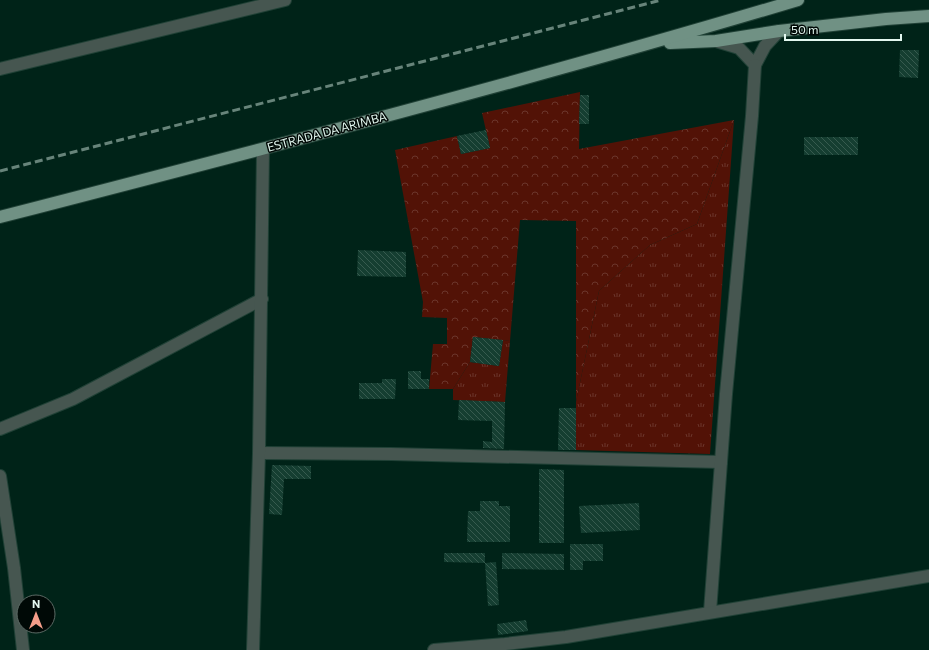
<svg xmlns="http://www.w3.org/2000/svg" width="929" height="650" font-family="Commissioner,sans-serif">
  <defs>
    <pattern id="grass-tufts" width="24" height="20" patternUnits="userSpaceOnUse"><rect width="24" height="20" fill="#521206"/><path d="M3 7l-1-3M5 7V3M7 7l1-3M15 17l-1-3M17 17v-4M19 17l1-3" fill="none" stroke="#6b352b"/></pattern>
    <pattern id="forest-crowns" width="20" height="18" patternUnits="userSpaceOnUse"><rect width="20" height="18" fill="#521206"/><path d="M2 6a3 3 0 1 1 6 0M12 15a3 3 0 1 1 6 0" fill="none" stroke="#6b352b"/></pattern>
    <pattern id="building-back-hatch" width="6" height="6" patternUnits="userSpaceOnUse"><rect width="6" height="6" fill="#153e31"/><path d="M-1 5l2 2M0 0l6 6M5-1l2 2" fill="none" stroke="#375b4f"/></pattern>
  </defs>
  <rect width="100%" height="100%" fill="#002318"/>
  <g fill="url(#grass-tufts)">
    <path d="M 734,120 L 710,454 L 576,450 L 576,402 L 599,291 L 650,245 L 697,224 Z"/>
    <path d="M 503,340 L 510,341 L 505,402 L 453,400 L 453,389 L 470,362 L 499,366 Z"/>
  </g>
  <path fill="url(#forest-crowns)" d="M 580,92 L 579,149 L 734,120 L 697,224 L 650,245 L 599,291 L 576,402 L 576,221 L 520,220 L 510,341 L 473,337 L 470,362 L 453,389 L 429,389 L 433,344 L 447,344 L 447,318 L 422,317 L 423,302 L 395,150 L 457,136 L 461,154 L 490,148 L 482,113 Z"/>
  <g fill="url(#building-back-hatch)">
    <path d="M 900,50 L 919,50 L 918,78 L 899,77 Z"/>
    <path d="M 580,95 L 589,95 L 589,124 L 579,124 Z"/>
    <path d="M 486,130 L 490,148 L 461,154 L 457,136 Z"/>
    <rect x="804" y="137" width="54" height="18"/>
    <path d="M 358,250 L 406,252 L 406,277 L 357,276 Z"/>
    <path d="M 473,337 L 503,340 L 499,366 L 470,362 Z"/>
    <path d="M 408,371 L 421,371 L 421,379 L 429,379 L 429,389 L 408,389 Z"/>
    <path d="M 382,379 L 396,379 L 395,399 L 359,399 L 359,383 L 382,383 Z"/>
    <path d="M 459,400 L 505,402 L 504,449 L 483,448 L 483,441 L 492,442 L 492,421 L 458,420 Z"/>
    <path d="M 559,408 L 576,408 L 576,450 L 558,450 Z"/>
    <path d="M 272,465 L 311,466 L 311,479 L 284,479 L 282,515 L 269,514 Z"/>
    <path d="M 539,469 L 564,470 L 564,543 L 539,543 Z"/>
    <path d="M 480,501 L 499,501 L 499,506 L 510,506 L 510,542 L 467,542 L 468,511 L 480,511 Z"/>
    <path d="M 639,503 L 640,530 L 581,533 L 579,506 Z"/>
    <path d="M 570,544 L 603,544 L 603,561 L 583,561 L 583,570 L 570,570 Z"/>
    <path d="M 444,553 L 485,553 L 485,563 L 444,562 Z"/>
    <path d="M 502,553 L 564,554 L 564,570 L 502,569 Z"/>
    <path d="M 496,562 L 499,605 L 488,606 L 485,563 Z"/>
    <path d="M 526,620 L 528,631 L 498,635 L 497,624 Z"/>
  </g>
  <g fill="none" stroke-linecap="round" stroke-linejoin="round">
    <defs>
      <g id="minor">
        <path d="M 716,41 L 739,48 L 755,65 L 765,46 L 779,31"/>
        <path d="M 0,69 L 285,0"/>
        <path d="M 0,429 L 73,399 L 262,299"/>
        <path d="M 259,453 L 391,454 L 721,462"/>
        <path d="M 0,476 L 14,568 L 23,650"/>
        <path d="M 710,612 L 726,394 L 752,116 L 755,65"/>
        <path d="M 253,650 L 259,453 L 263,149"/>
        <path d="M 434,650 L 505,644 L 566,637 L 929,576"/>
      </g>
      <g id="major">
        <path d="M 670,43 L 716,41 L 779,31 L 886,19 L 929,16"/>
        <path d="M 0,217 C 267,148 534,79 798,0"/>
      </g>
    </defs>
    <use href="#minor" stroke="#204136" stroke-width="14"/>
    <use href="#major" stroke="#204136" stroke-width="14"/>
    <use href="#minor" stroke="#465650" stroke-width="12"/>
    <use href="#major" stroke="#709184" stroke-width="12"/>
    <path stroke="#67847a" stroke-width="3" stroke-dasharray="8 4" stroke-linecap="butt" d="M 0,171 L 661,0"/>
  </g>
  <g text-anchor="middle" stroke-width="3" stroke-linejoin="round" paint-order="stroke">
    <g font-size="12" fill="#e3f8f0" stroke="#000906">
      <text transform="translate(327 132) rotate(-15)" y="4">ESTRADA DA ARIMBA</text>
    </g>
  </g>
  <g transform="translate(36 614)"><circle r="19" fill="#000906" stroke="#5b6964"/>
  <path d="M0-3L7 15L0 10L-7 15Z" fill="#f49e8a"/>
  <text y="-6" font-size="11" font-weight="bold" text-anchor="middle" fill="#e3f8f0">N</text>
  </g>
  <path d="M785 34v6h116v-6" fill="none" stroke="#e3f8f0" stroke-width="2"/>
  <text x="791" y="34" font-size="12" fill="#e3f8f0" stroke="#000906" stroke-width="3" paint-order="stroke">50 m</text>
</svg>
